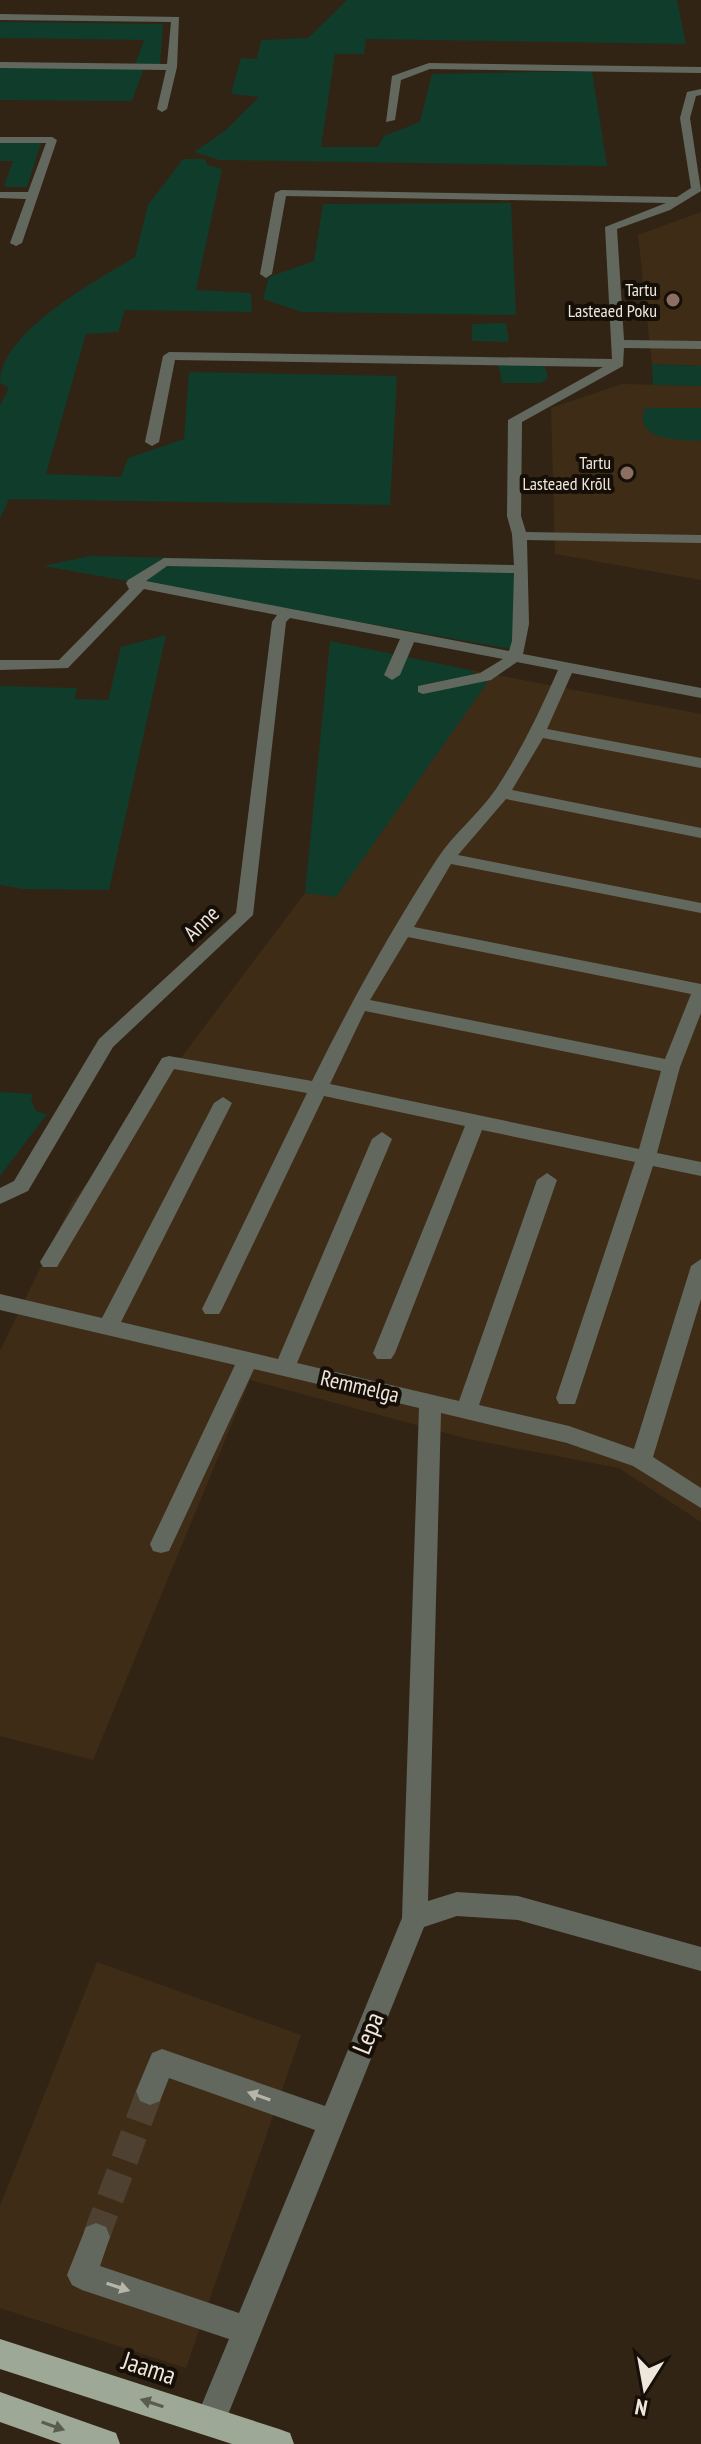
<svg xmlns="http://www.w3.org/2000/svg" width="701" height="2444" font-family="'PT Sans Narrow',sans-serif">
  <rect width="100%" height="100%" fill="#322414"/>
  <g fill="#3e2c16">
    <path d="M 701,212 L 701,366 L 652,364 L 638,235 Z"/>
    <path d="M 622,384 L 701,386 L 701,580 L 555,554 L 551,408 Z"/>
    <path d="M 470,670 L 701,714 L 701,1522 L 619,1468 L 468,1439 L 250,1380 L 93,1760 L 0,1736 L 0,1351 L 71,1204 L 305,893 L 336,896 L 486,682 Z"/>
    <path d="M 97,1962 L 301,2035 L 186,2368 L 0,2308 L 0,2206 Z"/>
  </g>
  <g fill="#103c2b">
    <path d="M 347,0 L 677,0 L 686,44 L 366,39 L 364,54 L 335,54 L 321,147 L 378,147 L 384,136 L 420,122 L 432,74 L 592,71 L 607,166 L 219,160 L 194,152 L 225,131 L 259,97 L 231,94 L 241,58 L 257,59 L 261,40 L 308,38 Z"/>
    <path d="M 0,22 L 163,24 L 160,65 L 145,65 L 132,101 L 0,100 L 0,63 L 135,65 L 144,40 L 0,38 Z"/>
    <path d="M 0,143 L 41,143 L 27,187 L 4,187 L 13,161 L 0,161 Z"/>
    <path d="M 183,159 L 205,159 L 207,165 L 222,169 L 196,290 L 251,293 L 252,312 L 125,310 L 118,332 L 86,334 L 46,474 L 121,477 L 128,458 L 184,439 L 189,372 L 397,376 L 390,505 L 9,499 L 0,519 L 0,406 L 9,388 L 0,383 C 0,332 96,281 135,257 L 148,205 Z"/>
    <path d="M 511,203 L 516,315 L 302,312 L 263,299 L 269,277 L 314,261 L 323,204 Z"/>
    <path d="M 506,323 L 509,342 L 472,341 L 472,324 Z"/>
    <path d="M 498,364 L 545,366 L 548,378 L 541,383 L 502,383 Z"/>
    <path d="M 652,364 L 701,366 L 701,386 L 653,385 Z"/>
    <path d="M 645,408 L 701,408 L 701,441 C 680,440 632,441 645,408 Z"/>
    <path d="M 89,556 L 520,565 L 523,651 L 43,566 Z"/>
    <path d="M 166,635 L 109,890 L 23,889 L 0,885 L 0,686 L 77,688 L 75,699 L 108,700 L 121,647 Z"/>
    <path d="M 330,641 L 470,670 L 487,683 L 336,897 L 305,893 Z"/>
    <path d="M 0,1092 L 33,1094 L 31,1101 L 36,1111 L 47,1114 L 0,1176 Z"/>
  </g>
  <g fill="none" stroke-linecap="round" stroke-linejoin="round">
    <path stroke="#4e4132" stroke-width="27" stroke-dasharray="27 14" stroke-linecap="butt" d="M 96,2237 L 150,2091"/>
    <g fill="#63685f" fill-rule="evenodd">
      <path d="M 0,14 L 179,17 L 177,67 L 167,109 L 162,112 L 157,109 L 166,70 L 0,68 L 0,62 L 167,64 L 171,22 L 0,20 Z"/>
      <path d="M 429,63 L 701,67 L 701,73 L 430,69 L 401,80 L 395,120 L 386,122 L 392,76 Z"/>
      <path d="M 701,89 L 701,95 L 696,96 L 690,118 L 701,191 L 670,210 L 617,229 L 624,340 L 701,341 L 701,349 L 624,348 L 623,366 L 522,422 L 521,516 L 526,532 L 701,535 L 701,543 L 527,540 L 529,624 L 523,654 L 701,688 L 701,698 L 572,673 L 547,729 L 701,758 L 701,768 L 543,738 L 512,790 L 701,828 L 701,838 L 506,799 L 458,855 L 701,903 L 701,913 L 451,864 L 414,927 L 701,984 L 701,1013 L 680,1067 L 657,1153 L 701,1162 L 701,1176 L 653,1166 L 575,1404 L 559,1404 L 556,1398 L 635,1162 L 482,1130 L 395,1353 L 391,1359 L 377,1359 L 373,1353 L 465,1126 L 324,1096 L 222,1309 L 219,1314 L 205,1314 L 202,1309 L 307,1093 L 174,1069 L 57,1267 L 43,1267 L 40,1262 L 43,1257 L 162,1058 L 169,1056 L 312,1081 C 350,1004 391,930 437,859 C 454,833 479,814 496,789 C 521,751 540,711 558,670 L 517,662 L 491,680 L 423,694 L 418,692 L 418,686 L 480,673 L 503,659 L 414,642 L 400,675 L 392,680 L 384,675 L 400,639 L 290,618 L 286,622 L 253,915 L 113,1047 L 28,1191 L 0,1204 L 0,1188 L 14,1181 L 99,1039 L 236,913 L 272,622 L 277,615 L 144,589 L 68,668 L 0,670 L 0,660 L 59,660 L 129,589 L 126,583 L 128,580 L 164,558 L 514,565 L 512,534 L 507,516 L 508,420 L 603,367 L 175,360 L 159,442 L 152,446 L 145,442 L 163,356 L 169,352 L 612,359 L 605,227 L 666,203 L 286,196 L 272,274 L 266,278 L 260,274 L 275,193 L 281,190 L 677,197 L 691,188 L 680,118 L 687,92 ZM 167,566 L 514,573 L 512,641 L 509,651 L 146,581 ZM 408,937 L 691,994 L 665,1059 L 370,1000 ZM 365,1011 L 661,1071 L 639,1149 L 330,1084 Z"/>
      <path d="M 0,137 L 52,137 L 57,140 L 22,243 L 16,246 L 10,243 L 26,199 L 0,198 L 0,192 L 28,192 L 46,143 L 0,143 Z"/>
      <path d="M 223,1097 L 232,1103 L 121,1322 L 278,1359 L 372,1139 L 382,1132 L 392,1139 L 297,1363 L 459,1401 L 537,1180 L 547,1173 L 557,1180 L 479,1405 L 569,1426 L 634,1449 L 691,1266 L 701,1259 L 701,1299 L 653,1457 L 701,1488 L 701,1508 L 633,1466 L 567,1443 L 441,1413 L 428,1901 L 457,1892 L 518,1896 L 701,1947 L 701,1971 L 518,1920 L 457,1916 L 424,1927 L 221,2432 L 210,2436 L 199,2432 L 195,2421 L 229,2339 L 82,2290 L 72,2285 L 67,2275 L 86,2227 L 96,2223 L 106,2227 L 110,2237 L 100,2266 L 239,2313 L 315,2130 L 169,2078 L 160,2101 L 150,2105 L 140,2101 L 136,2091 L 152,2053 L 162,2049 L 325,2106 L 402,1918 L 419,1408 L 254,1369 L 169,1551 L 161,1553 L 153,1551 L 150,1544 L 235,1365 L 0,1310 L 0,1294 L 102,1318 L 214,1103 Z"/>
    </g>
    <g fill="#9ea896" fill-rule="evenodd">
      <path d="M 0,2339 L 279,2429 L 290,2433 L 294,2444 L 232,2444 L 0,2369 Z"/>
      <path d="M 0,2392 L 116,2433 L 120,2444 L 62,2444 L 0,2422 Z"/>
    </g>
  </g>
  <defs><path id="oneway-solid" d="M-6-.8H1V-3.2L6.5 0L1 3.2V.8H-6Z" transform="scale(2)"/></defs>
  <g fill="#b7b4aa">
    <use href="#oneway-solid" transform="translate(259 2096) rotate(-161)"/>
    <use href="#oneway-solid" transform="translate(118 2287) rotate(18)"/>
  </g>
  <g fill="#5a5c4f">
    <use href="#oneway-solid" transform="translate(152 2403) rotate(-162)"/>
    <use href="#oneway-solid" transform="translate(53 2426) rotate(19)"/>
  </g>
  <g fill="#8d6e63" stroke="#150f08" stroke-width="3">
    <circle cx="673" cy="300" r="8"/>
    <circle cx="627" cy="473" r="8"/>
  </g>
  <g text-anchor="middle" stroke-width="8" stroke-linejoin="round" paint-order="stroke">
    <g font-size="18" fill="#efe6dc" stroke="#150f08" text-anchor="end">
      <text x="657" y="296">Tartu<tspan x="657" dy="21">Lasteaed Poku</tspan></text>
      <text x="611" y="469">Tartu<tspan x="611" dy="21">Lasteaed Krõll</tspan></text>
    </g>
    <g font-size="22" fill="#efe6dc" stroke="#150f08">
      <text transform="translate(201 923) rotate(-44)" y="8">Anne</text>
      <text transform="translate(360 1386) rotate(13)" y="8">Remmelga</text>
    </g>
    <g font-size="26" fill="#efe6dc" stroke="#150f08">
      <text transform="translate(368 2033) rotate(-68)" y="9">Lepa</text>
      <text transform="translate(149 2368) rotate(18)" y="9">Jaama</text>
    </g>
  </g>
  <g transform="translate(645 2388) rotate(191)" stroke="#150f08" stroke-width="6" paint-order="stroke">
  <path d="M0-6L14 30L0 20L-14 30Z" fill="#efe6dc"/>
  <text y="-12" font-size="22" font-weight="bold" text-anchor="middle" fill="#efe6dc">N</text>
  </g>
</svg>
